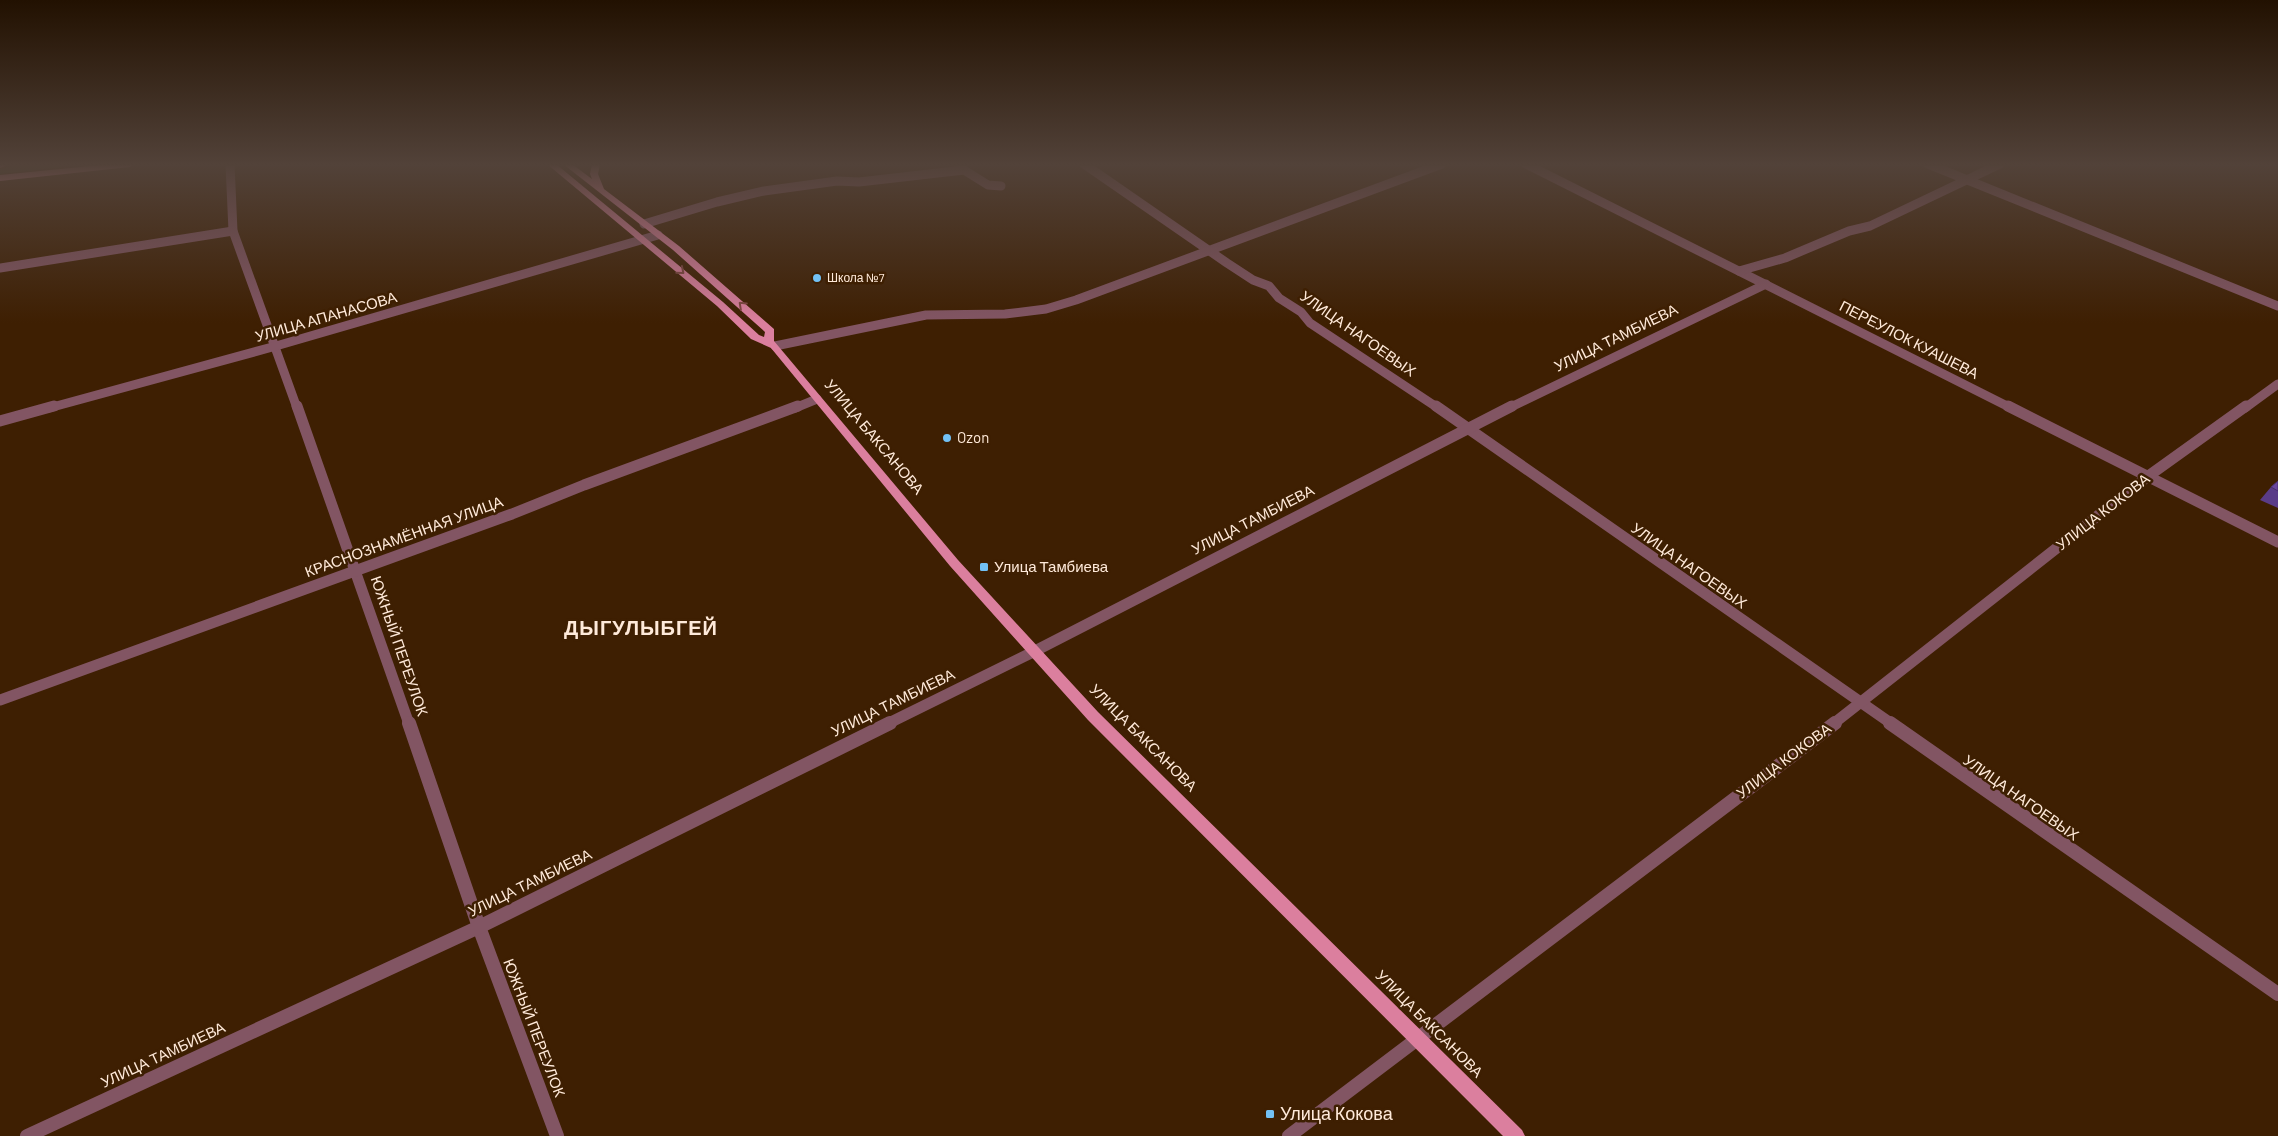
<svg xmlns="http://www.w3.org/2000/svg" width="2278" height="1136" font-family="Barlow,sans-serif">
  <rect width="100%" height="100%" fill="#3e1f02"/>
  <path fill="#353d14" d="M 21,164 L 88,164 L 0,174 L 0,169 Z"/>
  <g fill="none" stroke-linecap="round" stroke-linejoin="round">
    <g stroke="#825563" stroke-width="9">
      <path d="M 230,164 L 233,231 L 297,408"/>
      <path d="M 1084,164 L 1227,263 L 1253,280 L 1269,286 L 1279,298 L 1301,312 L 1310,323 L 1438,408"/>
      <path d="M 1526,164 L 2011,408"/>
      <path d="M 1928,164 L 2278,306"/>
      <path d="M 644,224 L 717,202 L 764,191 L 837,181 L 859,182 L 964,170 L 988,185 L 1001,186"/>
      <path d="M 0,268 L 233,231"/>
      <path d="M 1739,271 L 1785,258 L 1849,231 L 1870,226 L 2000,164"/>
      <path d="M 775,346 L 926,315 L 1005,314 L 1046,309 L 1076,300 L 1442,164"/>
      <path d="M 49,408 L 276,346 L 658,235"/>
      <path d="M 795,408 L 817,399"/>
      <path d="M 1509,408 L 1766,284"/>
      <path d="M 2245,408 L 2278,384"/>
    </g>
    <g stroke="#825563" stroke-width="11">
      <path d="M 297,406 L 409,724"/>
      <path d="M 1436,406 L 1892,724"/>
      <path d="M 2008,406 L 2278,542"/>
      <path d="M 0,421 L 54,406"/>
      <path d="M 0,700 L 512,514 L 584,485 L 798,406"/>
      <path d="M 887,724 L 1033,652 L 1512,406"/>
      <path d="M 1833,724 L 2147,477 L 2246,406"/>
    </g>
    <g stroke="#825563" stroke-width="14">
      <path d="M 409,723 L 479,927 L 557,1136"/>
      <path d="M 1890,723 L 2278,994"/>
      <path d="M 27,1136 L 479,927 L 890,723"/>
      <path d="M 1289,1136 L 1835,723"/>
    </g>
    <g fill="#db7f9e" fill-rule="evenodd">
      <path d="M 0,164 L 10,164 L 0,168 Z"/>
      <path d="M 111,164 L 134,164 L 130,167 L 0,181 L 0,175 Z"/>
      <path d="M 547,164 L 556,164 L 723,302 L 759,335 L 764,337 L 765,332 L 673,250 L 563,164 L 572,164 L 592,179 L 590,174 L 592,164 L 600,164 L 598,174 L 604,189 L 679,246 L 774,329 L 774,341 L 958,560 L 1098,712 L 1522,1130 L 1525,1136 L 1503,1136 L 1088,720 L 950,566 L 771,348 L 751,339 L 717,306 Z"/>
    </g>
  </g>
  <path fill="#5a3c88" d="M 2278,481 L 2278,508 L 2260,500 L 2271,487 Z"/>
  <path fill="#69469e" stroke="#4a316f" d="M 2278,481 L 2278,491 L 2271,487 Z"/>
  <defs><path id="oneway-chevron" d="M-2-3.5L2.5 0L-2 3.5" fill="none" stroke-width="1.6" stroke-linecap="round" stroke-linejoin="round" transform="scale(1.25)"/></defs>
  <g stroke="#7d4540">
    <use href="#oneway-chevron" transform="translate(681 271) rotate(40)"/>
    <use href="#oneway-chevron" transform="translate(742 305) rotate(-137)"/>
  </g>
  <linearGradient id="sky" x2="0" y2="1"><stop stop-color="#221101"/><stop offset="0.51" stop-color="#524239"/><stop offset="1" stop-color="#524239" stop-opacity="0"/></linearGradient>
  <rect width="2278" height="323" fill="url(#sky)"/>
  <g fill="#72c1f5" stroke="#3e1f02" stroke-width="2">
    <circle cx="817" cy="278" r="5"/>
    <circle cx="947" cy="438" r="5"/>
    <rect x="979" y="562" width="10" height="10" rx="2.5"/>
    <rect x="1265" y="1109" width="10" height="10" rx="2.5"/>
  </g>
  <g text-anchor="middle" stroke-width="5" stroke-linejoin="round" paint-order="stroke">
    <g font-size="12" fill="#ffeada" stroke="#3e1f02" text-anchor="start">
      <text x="827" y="282">Школа №7</text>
    </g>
    <g font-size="15" fill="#ffeada" stroke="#3e1f02">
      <text transform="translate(326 317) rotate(-16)" y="5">УЛИЦА АПАНАСОВА</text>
      <text transform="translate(1358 334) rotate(35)" y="5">УЛИЦА НАГОЕВЫХ</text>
      <text transform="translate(1616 338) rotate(-26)" y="5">УЛИЦА ТАМБИЕВА</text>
      <text transform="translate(1909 340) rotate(27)" y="5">ПЕРЕУЛОК КУАШЕВА</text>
      <text transform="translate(874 437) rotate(50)" y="5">УЛИЦА БАКСАНОВА</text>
      <text transform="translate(2103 512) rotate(-38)" y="5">УЛИЦА КОКОВА</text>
      <text transform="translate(1253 520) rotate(-27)" y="5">УЛИЦА ТАМБИЕВА</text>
      <text transform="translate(404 537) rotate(-20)" y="5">КРАСНОЗНАМЁННАЯ УЛИЦА</text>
      <text transform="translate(1689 566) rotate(35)" y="5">УЛИЦА НАГОЕВЫХ</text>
      <text transform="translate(399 646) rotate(71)" y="5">ЮЖНЫЙ ПЕРЕУЛОК</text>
      <text transform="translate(893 703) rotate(-26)" y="5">УЛИЦА ТАМБИЕВА</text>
      <text transform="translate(1143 738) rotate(45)" y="5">УЛИЦА БАКСАНОВА</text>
      <text transform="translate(1784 761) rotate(-37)" y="5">УЛИЦА КОКОВА</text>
      <text transform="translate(2021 798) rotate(35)" y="5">УЛИЦА НАГОЕВЫХ</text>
      <text transform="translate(530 883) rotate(-26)" y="5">УЛИЦА ТАМБИЕВА</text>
      <text transform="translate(1429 1024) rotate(45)" y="5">УЛИЦА БАКСАНОВА</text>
      <text transform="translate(534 1028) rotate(69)" y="5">ЮЖНЫЙ ПЕРЕУЛОК</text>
      <text transform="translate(163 1055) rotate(-25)" y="5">УЛИЦА ТАМБИЕВА</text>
    </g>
    <g font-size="15" fill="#ffeada" stroke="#3e1f02" text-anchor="start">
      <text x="957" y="443">Ozon</text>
      <text x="994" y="572">Улица Тамбиева</text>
    </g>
    <g font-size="18" fill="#ffeada" stroke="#3e1f02" text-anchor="start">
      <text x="1280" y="1120">Улица Кокова</text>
    </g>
    <g font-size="20" font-weight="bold" letter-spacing="1" fill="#ffeada" stroke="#3e1f02">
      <text x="641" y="635">ДЫГУЛЫБГЕЙ</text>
    </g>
  </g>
</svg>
